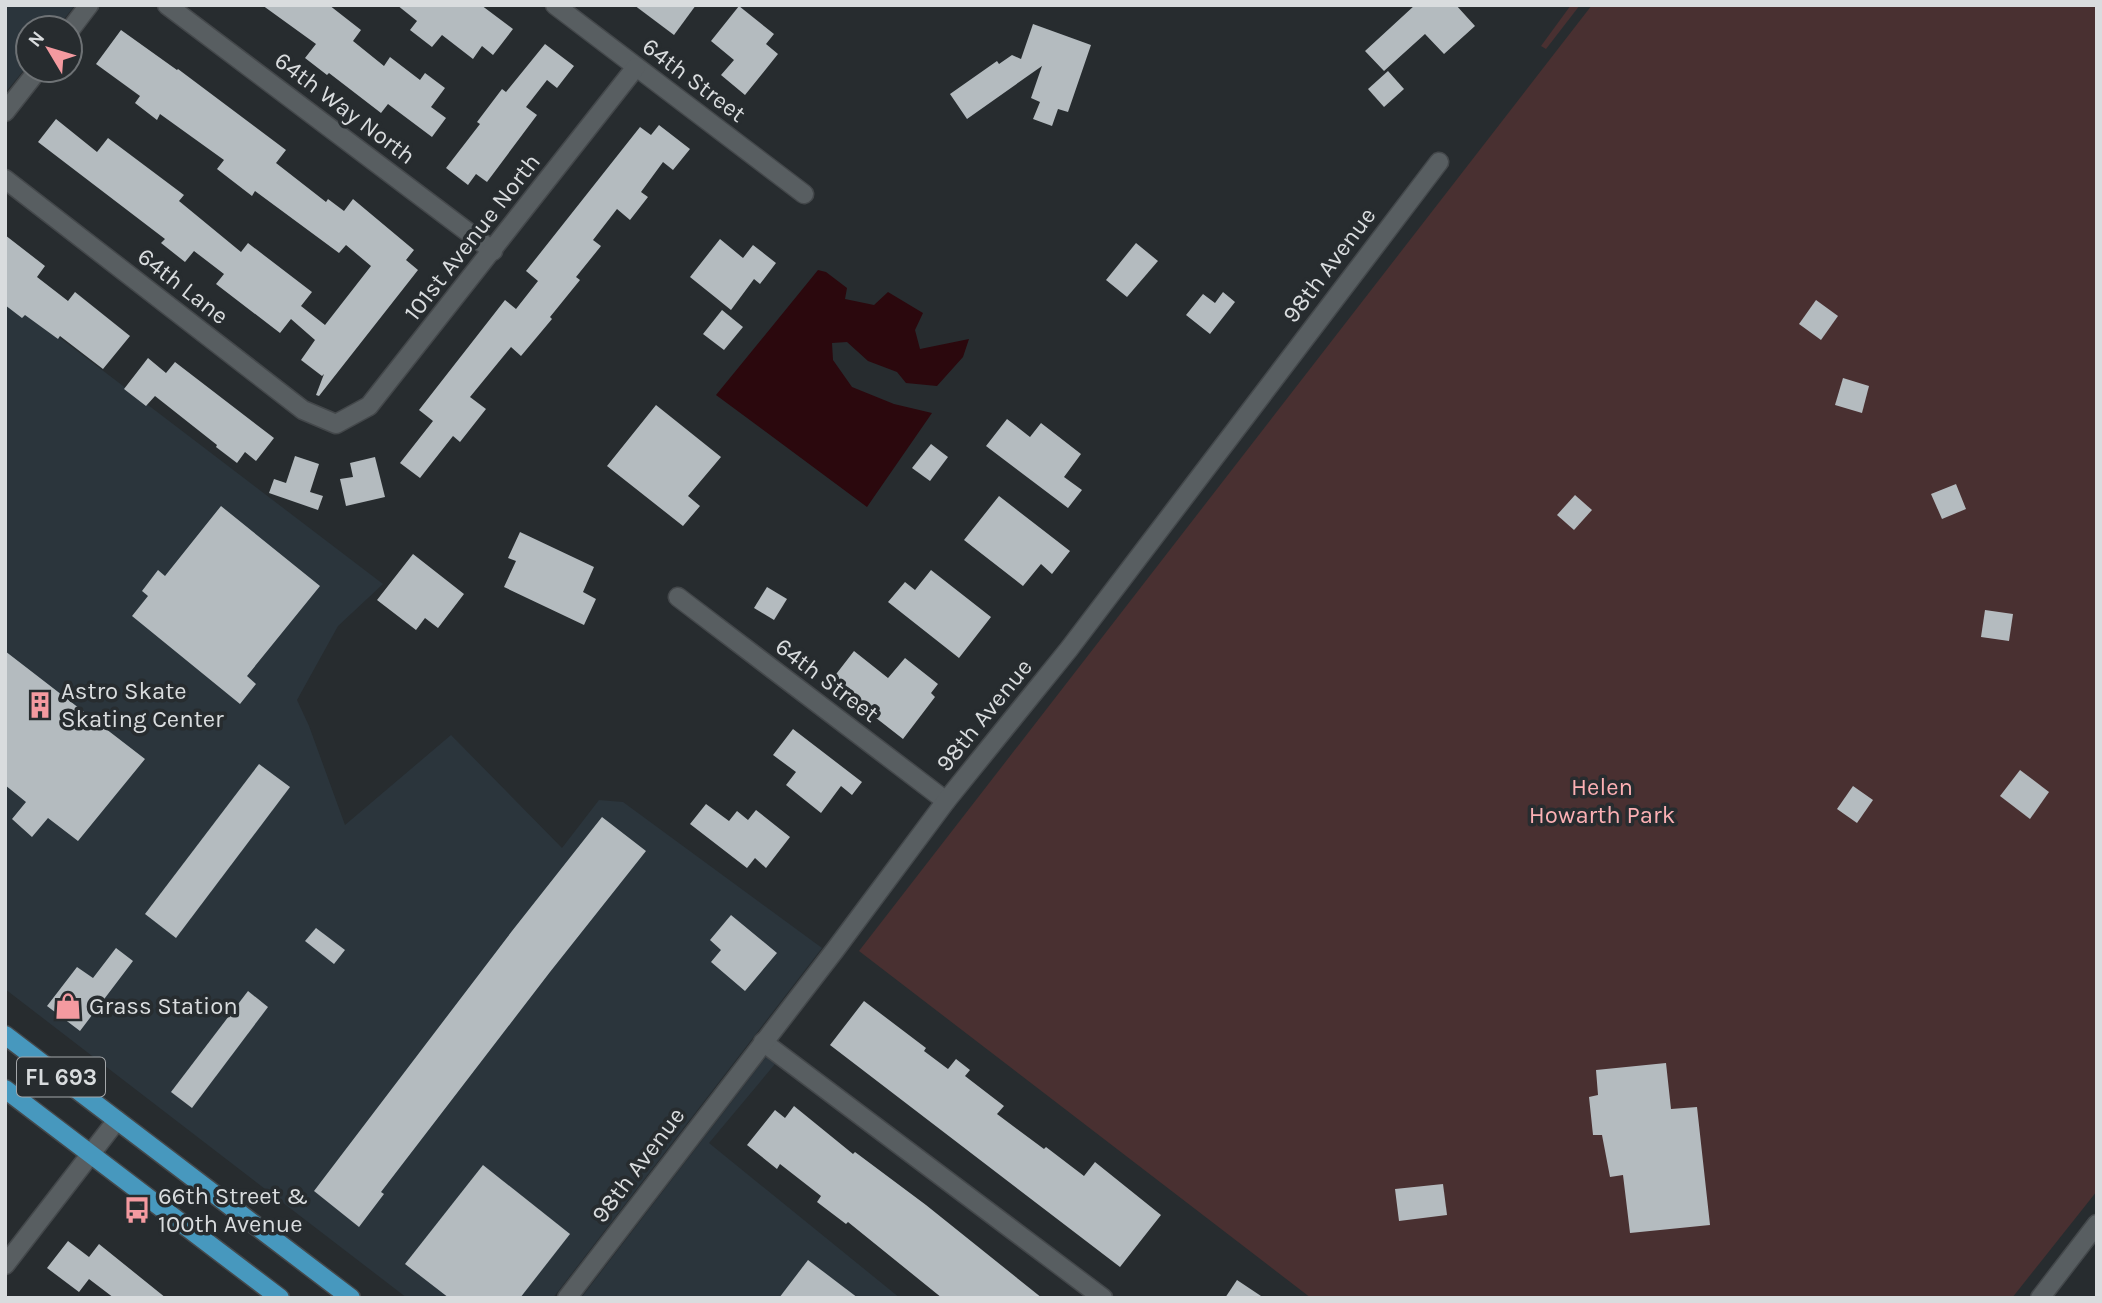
<svg xmlns="http://www.w3.org/2000/svg" width="2102" height="1303" font-family="Karla,sans-serif">
  <rect width="100%" height="100%" fill="#272c2f"/>
  <g fill="#2b353c">
    <path d="M 5,5 L 75,5 L 57,28 L 28,28 L 28,65 L 5,93 Z"/>
    <path d="M 5,296 L 383,584 L 338,626 L 297,700 L 309,726 L 345,825 L 451,735 L 562,848 L 599,800 L 623,802 L 822,948 L 553,1298 L 407,1298 L 5,989 Z"/>
    <path d="M 766,1057 L 775,1064 L 709,1143 L 900,1298 L 581,1298 Z"/>
  </g>
  <g fill="#493031">
    <path d="M 1571,5 L 1580,5 L 1546,49 L 1541,46 Z"/>
    <path d="M 1592,5 L 2097,5 L 2097,1191 L 2012,1298 L 1311,1298 L 859,951 Z"/>
  </g>
  <path fill="#2b080d" d="M 818,270 L 826,272 L 847,288 L 845,299 L 874,305 L 888,292 L 923,313 L 915,330 L 920,349 L 969,339 L 963,357 L 937,386 L 906,383 L 897,372 L 868,361 L 847,342 L 832,343 L 833,360 L 852,387 L 894,404 L 932,413 L 867,507 L 716,395 Z"/>
  <g fill="#b4bbbf">
    <path d="M 262,5 L 329,5 L 361,30 L 353,41 L 384,66 L 390,57 L 420,80 L 425,73 L 445,88 L 431,107 L 446,118 L 432,137 L 388,104 L 381,113 L 329,73 L 327,75 L 305,58 L 316,44 Z"/>
    <path d="M 397,5 L 481,5 L 513,29 L 493,55 L 482,46 L 473,59 L 442,35 L 432,47 L 410,30 L 417,21 Z"/>
    <path d="M 634,5 L 696,5 L 674,35 Z"/>
    <path d="M 1415,5 L 1456,5 L 1475,26 L 1444,54 L 1425,34 L 1384,71 L 1365,51 Z"/>
    <path d="M 739,6 L 774,34 L 766,44 L 778,54 L 745,95 L 721,75 L 734,60 L 711,41 Z"/>
    <path d="M 1033,24 L 1091,45 L 1068,112 L 1058,109 L 1052,126 L 1033,119 L 1040,102 L 1031,98 L 1042,66 L 967,119 L 950,94 L 997,61 L 999,64 L 1012,55 L 1021,59 Z"/>
    <path d="M 121,30 L 177,70 L 178,69 L 286,150 L 276,163 L 326,202 L 328,199 L 344,211 L 353,199 L 414,250 L 406,260 L 418,270 L 319,396 L 316,395 L 324,374 L 322,376 L 301,360 L 315,340 L 291,319 L 280,333 L 216,284 L 224,274 L 194,251 L 185,262 L 161,243 L 165,239 L 38,142 L 56,119 L 97,152 L 108,138 L 184,195 L 179,201 L 241,252 L 248,243 L 312,292 L 301,306 L 325,325 L 371,266 L 346,245 L 339,253 L 255,191 L 252,196 L 217,169 L 224,160 L 160,114 L 157,120 L 135,103 L 140,96 L 96,64 Z"/>
    <path d="M 545,44 L 574,66 L 557,88 L 547,80 L 526,107 L 537,115 L 487,182 L 476,174 L 468,185 L 446,168 L 480,124 L 477,122 L 502,89 L 506,92 Z"/>
    <path d="M 1388,71 L 1404,89 L 1384,107 L 1368,89 Z"/>
    <path d="M 659,125 L 690,149 L 673,170 L 663,162 L 641,192 L 648,197 L 630,220 L 617,209 L 593,240 L 601,246 L 576,277 L 580,280 L 550,317 L 552,319 L 521,356 L 511,347 L 470,397 L 486,409 L 460,442 L 453,436 L 420,478 L 400,463 L 433,421 L 419,410 L 505,300 L 516,309 L 538,281 L 526,271 L 640,127 L 651,135 Z"/>
    <path d="M 5,235 L 45,266 L 37,277 L 68,301 L 75,292 L 130,336 L 103,369 L 60,336 L 58,339 L 25,315 L 22,318 L 5,305 Z"/>
    <path d="M 720,239 L 743,258 L 753,245 L 776,263 L 760,284 L 754,279 L 731,310 L 690,277 Z"/>
    <path d="M 1136,243 L 1158,261 L 1127,297 L 1106,280 Z"/>
    <path d="M 1223,292 L 1235,302 L 1210,334 L 1186,315 L 1203,294 L 1215,303 Z"/>
    <path d="M 1816,300 L 1838,316 L 1821,340 L 1799,324 Z"/>
    <path d="M 722,310 L 743,327 L 724,350 L 703,334 Z"/>
    <path d="M 148,358 L 166,373 L 175,362 L 274,438 L 256,461 L 245,452 L 237,463 L 216,447 L 217,445 L 155,396 L 146,406 L 124,389 Z"/>
    <path d="M 1843,378 L 1869,386 L 1862,413 L 1835,405 Z"/>
    <path d="M 656,405 L 721,457 L 688,496 L 700,506 L 683,526 L 607,466 Z"/>
    <path d="M 1007,419 L 1030,437 L 1041,423 L 1081,454 L 1064,477 L 1082,490 L 1068,508 L 986,446 Z"/>
    <path d="M 931,444 L 948,457 L 930,481 L 912,468 Z"/>
    <path d="M 295,456 L 319,464 L 310,492 L 323,496 L 318,510 L 269,493 L 274,479 L 286,483 Z"/>
    <path d="M 375,457 L 385,497 L 346,506 L 340,479 L 353,477 L 350,463 Z"/>
    <path d="M 1956,484 L 1966,509 L 1942,519 L 1931,494 Z"/>
    <path d="M 1575,495 L 1592,510 L 1574,530 L 1557,515 Z"/>
    <path d="M 999,496 L 1070,551 L 1052,574 L 1041,564 L 1023,586 L 964,540 Z"/>
    <path d="M 221,506 L 320,586 L 247,676 L 256,684 L 240,704 L 132,616 L 148,596 L 142,591 L 158,570 L 165,576 Z"/>
    <path d="M 520,532 L 594,567 L 583,592 L 596,599 L 584,625 L 504,587 L 516,561 L 508,558 Z"/>
    <path d="M 413,554 L 464,594 L 438,628 L 425,618 L 416,630 L 377,600 Z"/>
    <path d="M 931,570 L 991,617 L 959,658 L 888,602 L 905,582 L 915,590 Z"/>
    <path d="M 767,587 L 787,599 L 774,620 L 754,608 Z"/>
    <path d="M 1985,610 L 2013,614 L 2009,641 L 1981,637 Z"/>
    <path d="M 5,651 L 145,759 L 78,841 L 48,818 L 32,837 L 12,819 L 26,802 L 5,785 Z"/>
    <path d="M 854,651 L 888,678 L 905,658 L 938,684 L 931,693 L 935,697 L 903,739 L 830,682 Z"/>
    <path d="M 793,729 L 862,782 L 852,795 L 841,786 L 821,813 L 786,785 L 796,772 L 773,755 Z"/>
    <path d="M 259,764 L 290,787 L 176,938 L 145,914 Z"/>
    <path d="M 2020,770 L 2049,792 L 2030,819 L 2000,796 Z"/>
    <path d="M 1853,786 L 1873,800 L 1857,823 L 1837,809 Z"/>
    <path d="M 706,804 L 729,821 L 737,811 L 748,820 L 756,810 L 790,837 L 766,868 L 755,858 L 747,868 L 690,824 Z"/>
    <path d="M 602,817 L 646,851 L 550,972 L 381,1192 L 384,1194 L 359,1227 L 314,1191 L 512,931 Z"/>
    <path d="M 731,915 L 777,953 L 745,991 L 711,962 L 721,950 L 710,940 Z"/>
    <path d="M 316,928 L 345,950 L 334,964 L 305,941 Z"/>
    <path d="M 116,948 L 133,961 L 80,1031 L 47,1006 L 77,967 L 93,978 Z"/>
    <path d="M 248,991 L 268,1007 L 192,1108 L 171,1092 Z"/>
    <path d="M 864,1001 L 926,1048 L 924,1051 L 948,1069 L 956,1059 L 970,1070 L 965,1076 L 1004,1106 L 997,1114 L 1044,1149 L 1046,1147 L 1084,1176 L 1095,1162 L 1161,1215 L 1120,1267 L 830,1045 Z"/>
    <path d="M 1666,1063 L 1671,1109 L 1697,1107 L 1710,1225 L 1630,1233 L 1623,1175 L 1610,1177 L 1602,1135 L 1593,1135 L 1589,1097 L 1598,1095 L 1596,1070 Z"/>
    <path d="M 794,1106 L 853,1154 L 855,1152 L 926,1205 L 1042,1298 L 942,1298 L 848,1222 L 846,1224 L 817,1202 L 821,1196 L 780,1164 L 777,1169 L 747,1145 L 775,1110 L 785,1118 Z"/>
    <path d="M 483,1165 L 570,1234 L 520,1298 L 449,1298 L 405,1264 Z"/>
    <path d="M 1443,1184 L 1447,1215 L 1399,1221 L 1395,1189 Z"/>
    <path d="M 68,1241 L 89,1257 L 99,1244 L 166,1298 L 114,1298 L 89,1279 L 79,1292 L 47,1268 Z"/>
    <path d="M 808,1260 L 858,1298 L 779,1298 Z"/>
    <path d="M 1237,1280 L 1264,1298 L 1225,1298 Z"/>
  </g>
  <g fill="none" stroke-linecap="round" stroke-linejoin="round">
    <defs>
      <g id="minor">
        <path d="M 167,5 L 493,251"/>
        <path d="M 555,5 L 804,194"/>
        <path d="M 70,30 L 89,5"/>
        <path d="M 5,112 L 38,70"/>
        <path d="M 5,179 L 303,410 L 336,424 L 369,406 L 636,67"/>
        <path d="M 678,597 L 946,801"/>
        <path d="M 763,1042 L 1103,1298"/>
        <path d="M 5,1265 L 117,1120"/>
        <path d="M 567,1298 L 835,950 L 946,801 L 1069,649 L 1439,162"/>
        <path d="M 2040,1298 L 2097,1224"/>
      </g>
      <g id="major">
        <path d="M 5,1035 L 351,1298"/>
        <path d="M 5,1089 L 280,1298"/>
      </g>
    </defs>
    <use href="#minor" stroke="#44484b" stroke-width="21"/>
    <use href="#major" stroke="#44484b" stroke-width="21"/>
    <use href="#minor" stroke="#585e61" stroke-width="18"/>
    <use href="#major" stroke="#4798be" stroke-width="18"/>
  </g>
  <defs>
    <symbol id="building-bare" viewBox="-9 -9 18 18"><path d="M-4-6H4V6H1V3H-1V6H-4ZM-2.5-4.3h1.7v1.8h-1.7ZM.8-4.3h1.7v1.8H.8ZM-2.5-1h1.7V.8h-1.7ZM.8-1h1.7V.8H.8Z" fill="#f49aa0" stroke="#272c2f" stroke-width="2.5" paint-order="stroke"/></symbol>
    <symbol id="shop-bare" viewBox="-9 -9 18 18"><path d="M-5-2.5h2.3a2.7 3.5 0 0 1 5.4 0H5L5.5 6h-11ZM-1.5-2.5h3a1.5 2.3 0 0 0-3 0Z" fill="#f49aa0" stroke="#272c2f" stroke-width="2.5" paint-order="stroke"/></symbol>
    <symbol id="bus-bare" viewBox="-9 -9 18 18"><path d="M-5-6H5V4H4V6H2V4H-2V6H-4V4H-5ZM-3.5-4V0h7V-4ZM-3.5 1.2v1.5H-2V1.2ZM2 1.2v1.5H3.5V1.2Z" fill="#f49aa0" stroke="#272c2f" stroke-width="2.5" paint-order="stroke"/></symbol>
  </defs>
  <g fill-rule="evenodd">
    <use href="#building-bare" x="21" y="686" width="38" height="38"/>
    <use href="#shop-bare" x="49" y="987" width="38" height="38"/>
    <use href="#bus-bare" x="118" y="1191" width="38" height="38"/>
  </g>
  <g text-anchor="middle" stroke-width="7" stroke-linejoin="round" paint-order="stroke">
    <rect fill="#272c2f" stroke="#a4a7aa" stroke-width="2" x="17" y="1057.5" width="88" height="39" rx="5"/>
    <g font-size="23" font-weight="bold" fill="#d9dcde">
      <text x="61" y="1085">FL 693</text>
    </g>
    <g font-size="24" fill="#d9dcde" stroke="#272c2f">
      <text transform="translate(694 80) rotate(37)" y="8">64th Street</text>
      <text transform="translate(345 108) rotate(37)" y="8">64th Way North</text>
      <text transform="translate(472 237) rotate(-52)" y="8">101st Avenue North</text>
      <text transform="translate(1329 265) rotate(-53)" y="8">98th Avenue</text>
      <text transform="translate(183 286) rotate(38)" y="8">64th Lane</text>
      <text transform="translate(827 680) rotate(37)" y="8">64th Street</text>
      <text transform="translate(984 715) rotate(-51)" y="8">98th Avenue</text>
      <text transform="translate(638 1165) rotate(-53)" y="8">98th Avenue</text>
    </g>
    <g font-size="24" fill="#d9dcde" stroke="#272c2f" text-anchor="start">
      <text x="61" y="699">Astro Skate<tspan x="61" dy="28">Skating Center</tspan></text>
      <text x="89" y="1014">Grass Station</text>
      <text x="158" y="1204">66th Street &amp;<tspan x="158" dy="28">100th Avenue</tspan></text>
    </g>
    <g font-size="24" fill="#fbb0b4" stroke="#272c2f">
      <text x="1602" y="795">Helen<tspan x="1602" dy="28">Howarth Park</tspan></text>
    </g>
  </g>
  <rect width="2102" height="1303" fill="none" stroke="#d9dcde" stroke-width="14"/>
  <g transform="translate(49 49) rotate(308)"><circle r="33" fill="#272c2f" stroke="#6e7275" stroke-width="2"/>
  <path d="M0-5L12 26L0 18L-12 26Z" fill="#f49aa0"/>
  <text y="-10" font-size="19" font-weight="bold" text-anchor="middle" fill="#d9dcde">N</text>
  </g>
</svg>
